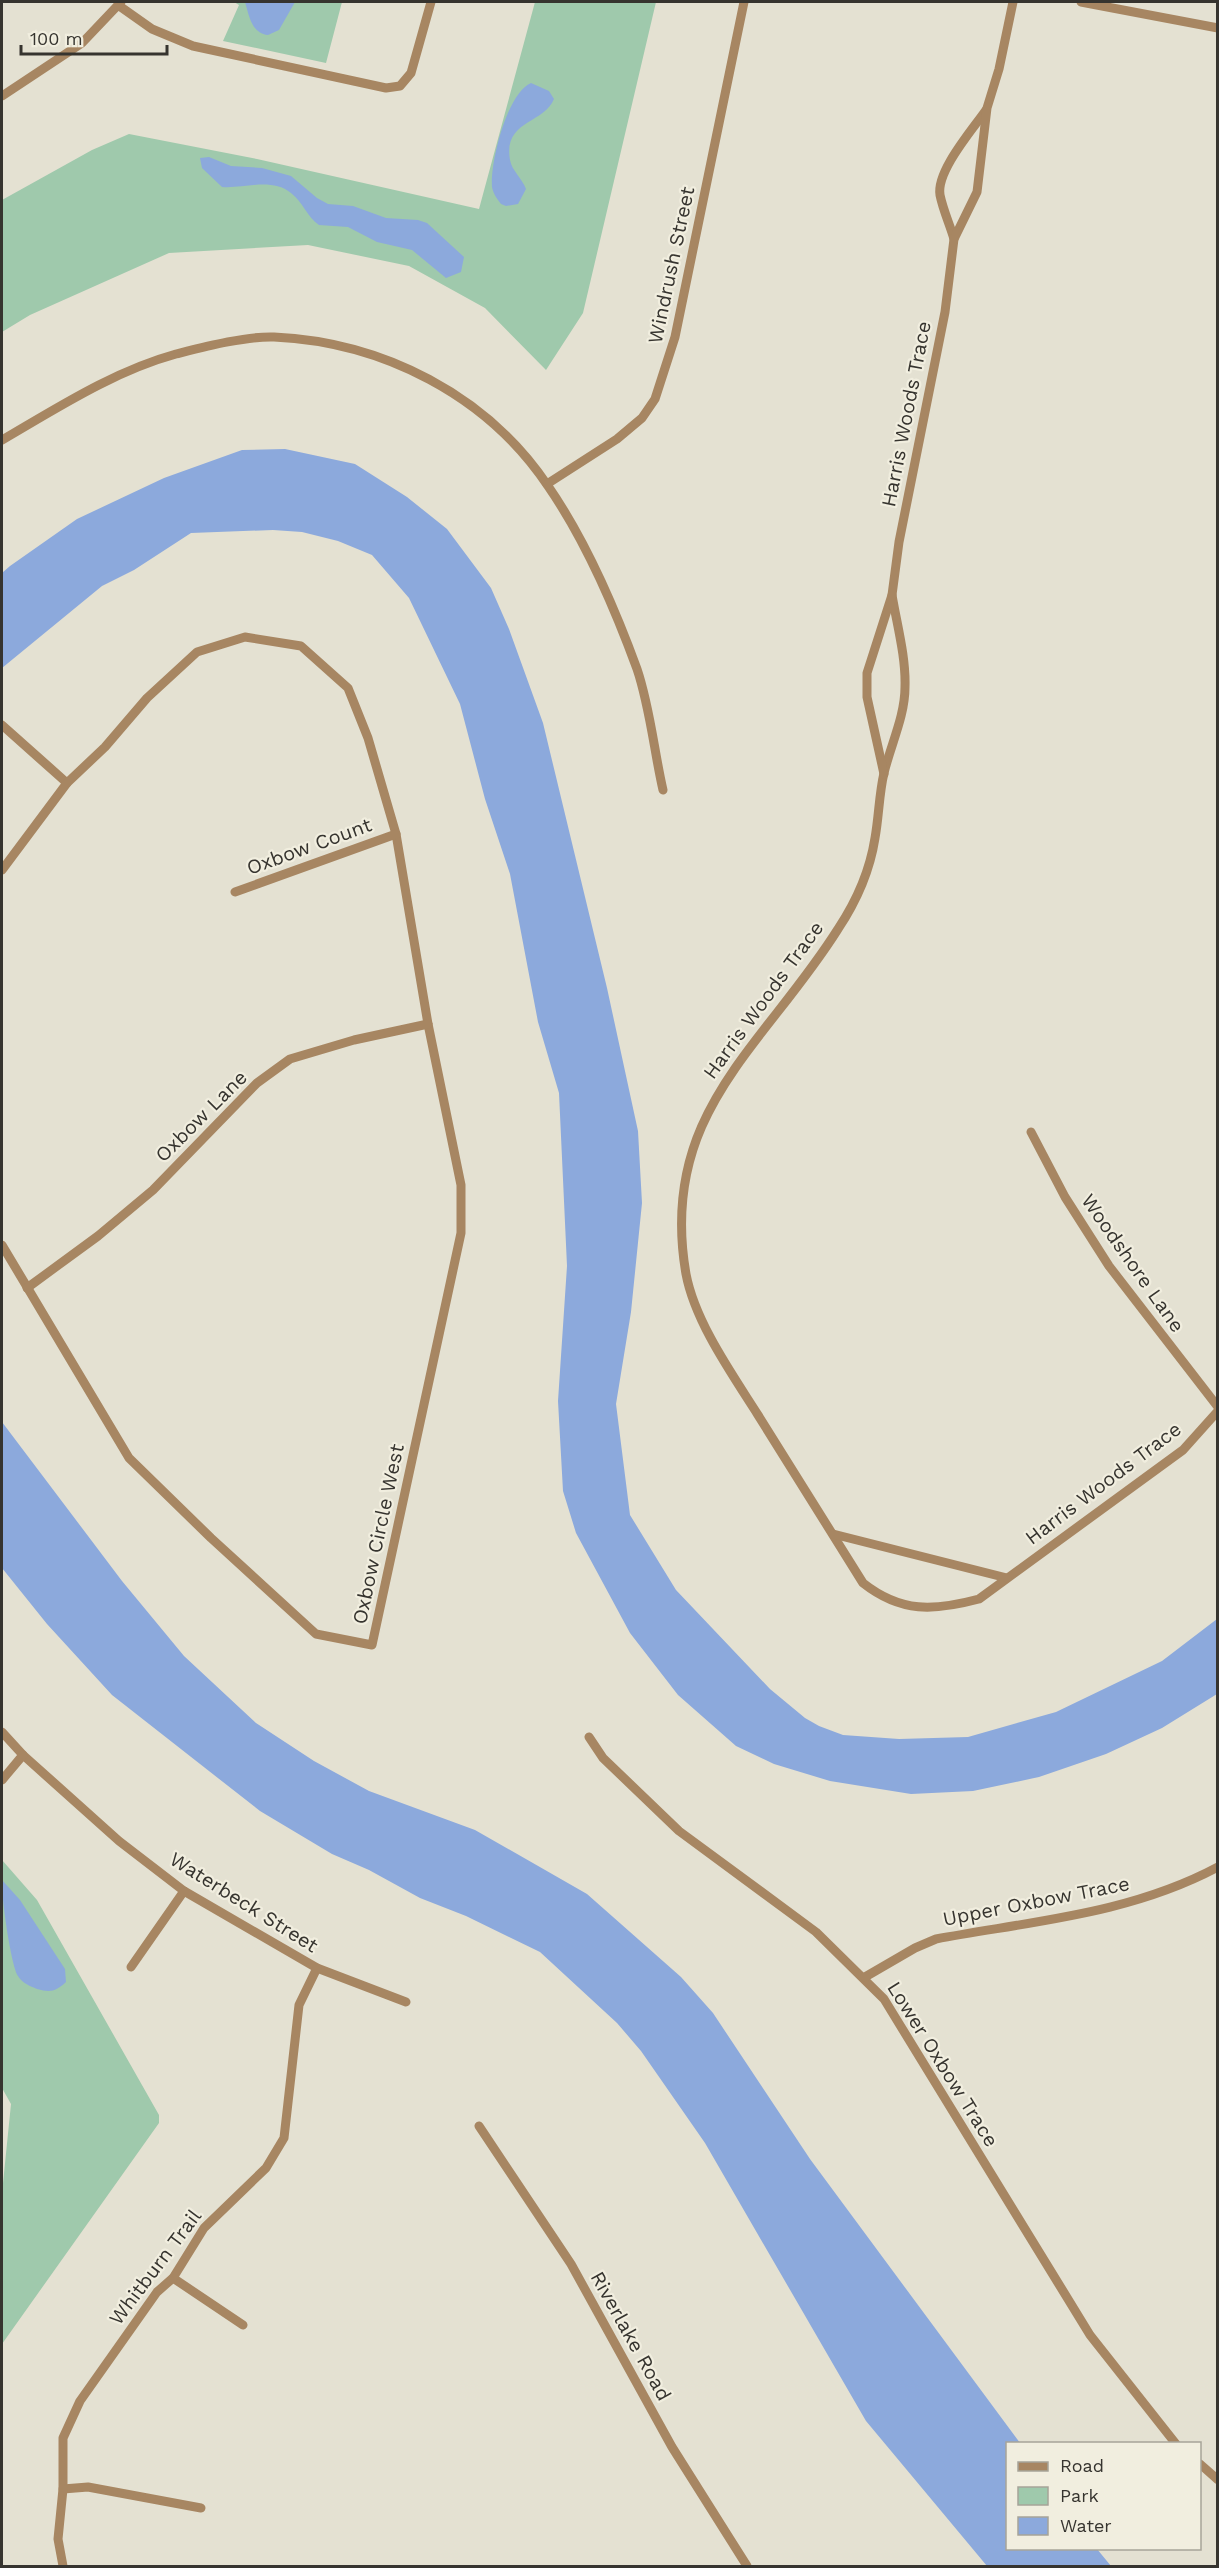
<svg xmlns="http://www.w3.org/2000/svg" width="1219" height="2568" font-family="'Work Sans',sans-serif">
  <rect width="100%" height="100%" fill="#e4e1d2"/>
  <g fill="#9fc9ac">
    <path d="M 234,2 L 342,2 L 326,63 L 223,41 L 239,5 Z"/>
    <path d="M 535,2 L 656,2 L 583,313 L 546,370 L 485,308 L 409,266 L 308,245 L 169,253 L 30,315 L 2,332 L 2,200 L 92,150 L 129,134 L 257,159 L 479,209 Z"/>
    <path d="M 2,1860 L 37,1900 L 159,2115 L 159,2123 L 2,2344 L 2,2193 L 11,2104 L 2,2088 Z"/>
  </g>
  <g fill="#8ca9dc">
    <path d="M 245,2 L 295,2 L 279,30 L 268,35 C 251,33 249,15 245,2 Z"/>
    <path d="M 531,83 L 549,91 L 554,99 C 544,124 503,120 510,160 C 512,171 522,178 526,189 L 518,204 L 506,206 L 501,204 C 497,199 493,193 492,187 C 490,163 507,93 531,83 Z"/>
    <path d="M 209,157 L 231,166 L 262,168 L 291,176 L 317,198 L 328,204 L 353,206 L 386,218 L 418,220 L 427,223 L 464,257 L 461,272 L 446,278 L 412,250 L 377,242 L 348,227 L 319,225 C 307,217 303,202 291,193 C 271,177 244,189 222,187 L 202,168 L 200,158 Z"/>
    <path d="M 285,449 L 355,464 L 407,497 L 447,529 L 491,588 L 509,629 L 543,723 L 607,988 L 638,1131 L 642,1203 L 631,1312 L 616,1404 L 630,1515 L 676,1590 L 770,1689 L 805,1718 L 819,1726 L 843,1735 L 899,1739 L 968,1737 L 1056,1712 L 1162,1661 L 1217,1619 L 1217,1694 L 1162,1728 L 1106,1754 L 1039,1777 L 973,1791 L 911,1794 L 830,1781 L 774,1764 L 736,1746 L 678,1695 L 630,1633 L 576,1533 L 563,1491 L 558,1401 L 567,1266 L 559,1093 L 538,1022 L 510,874 L 485,799 L 460,704 L 409,598 L 372,555 L 338,541 L 302,532 L 273,530 L 191,533 L 134,570 L 102,586 L 2,668 L 2,573 L 10,566 L 77,519 L 164,478 L 242,450 Z"/>
    <path d="M 2,1422 L 122,1581 L 184,1656 L 256,1723 L 314,1761 L 369,1791 L 475,1830 L 587,1894 L 681,1977 L 713,2013 L 810,2159 L 1020,2443 L 1008,2444 L 1008,2548 L 1097,2549 L 1111,2566 L 987,2566 L 866,2421 L 705,2143 L 641,2051 L 617,2023 L 540,1952 L 466,1916 L 420,1898 L 369,1870 L 332,1854 L 260,1811 L 112,1695 L 47,1624 L 2,1568 Z"/>
    <path d="M 2,1880 L 20,1900 L 65,1969 L 66,1982 C 56,1991 51,1993 37,1989 C 30,1986 22,1983 18,1976 C 11,1965 1,1895 2,1880 Z"/>
  </g>
  <g fill="none" stroke-linecap="round" stroke-linejoin="round">
    <g stroke="#a78662" stroke-width="9">
      <path d="M 1081,2 L 1218,28"/>
      <path d="M 118,5 L 152,29 L 193,46 L 386,88 L 400,86 L 411,73 L 431,2"/>
      <path d="M 2,96 L 82,43 L 121,2"/>
      <path d="M 954,239 C 950,225 943,210 940,195 C 936,171 973,129 986,110"/>
      <path d="M 2,440 C 57,408 114,371 176,354 C 204,347 246,336 274,337 C 383,342 487,395 548,486 C 586,541 614,606 637,669 C 650,707 654,751 663,790"/>
      <path d="M 547,484 L 617,439 L 642,418 L 655,399 L 675,337 L 744,2"/>
      <path d="M 892,595 C 897,625 906,657 905,687 C 905,716 891,744 884,773 C 879,794 879,816 875,838 C 870,870 856,902 838,929 C 764,1047 658,1113 686,1274 C 695,1322 732,1374 758,1415 C 793,1471 828,1527 863,1583 C 901,1613 934,1611 979,1599 L 1183,1450 L 1218,1411"/>
      <path d="M 2,725 L 67,783"/>
      <path d="M 884,774 L 867,697 L 867,673 L 892,595 L 899,542 L 945,312 L 954,239 L 977,192 L 987,108 L 999,69 L 1013,2"/>
      <path d="M 2,870 L 67,783 L 105,747 L 147,698 L 197,652 L 245,637 L 301,646 L 348,688 L 368,738 L 396,834 L 428,1024 L 461,1185 L 461,1233 L 372,1645 L 316,1634 L 211,1538 L 129,1458 L 2,1245"/>
      <path d="M 235,892 L 396,834"/>
      <path d="M 1031,1132 L 1065,1197 L 1109,1266 L 1218,1407"/>
      <path d="M 27,1288 L 98,1236 L 153,1190 L 257,1083 L 290,1059 L 354,1040 L 428,1024"/>
      <path d="M 833,1534 L 1007,1578"/>
      <path d="M 2,1732 L 23,1755 L 119,1841 L 184,1891 L 317,1968 L 406,2002"/>
      <path d="M 589,1737 L 603,1758 L 679,1831 L 816,1932 L 884,1999 L 1090,2335 L 1176,2444"/>
      <path d="M 2,1780 L 23,1755"/>
      <path d="M 131,1967 L 184,1891"/>
      <path d="M 865,1977 L 915,1948 L 936,1939 C 1033,1921 1130,1914 1218,1867"/>
      <path d="M 479,2126 L 571,2264 L 672,2447 L 747,2566"/>
      <path d="M 173,2278 L 243,2325"/>
      <path d="M 1200,2464 L 1218,2480"/>
      <path d="M 63,2489 L 88,2487 L 201,2508"/>
      <path d="M 63,2566 L 58,2539 L 63,2489 L 63,2438 L 80,2401 L 157,2292 L 173,2278 L 204,2228 L 266,2168 L 284,2138 L 299,2005 L 317,1968"/>
    </g>
  </g>
  <g text-anchor="middle" stroke-width="4.5" stroke-linejoin="round" paint-order="stroke">
    <g font-size="20" fill="#36342f" stroke="#f1eedf">
      <text transform="translate(671 265) rotate(-78)" y="7">Windrush Street</text>
      <text transform="translate(906 414) rotate(-79)" y="7">Harris Woods Trace</text>
      <text transform="translate(309 846) rotate(-20)" y="7">Oxbow Count</text>
      <text transform="translate(763 1000) rotate(-54)" y="7">Harris Woods Trace</text>
      <text transform="translate(201 1116) rotate(-45)" y="7">Oxbow Lane</text>
      <text transform="translate(1133 1263) rotate(55)" y="7">Woodshore Lane</text>
      <text transform="translate(1103 1483) rotate(-37)" y="7">Harris Woods Trace</text>
      <text transform="translate(378 1534) rotate(-78)" y="7">Oxbow Circle West</text>
      <text transform="translate(1036 1901) rotate(-11)" y="7">Upper Oxbow Trace</text>
      <text transform="translate(244 1902) rotate(32)" y="7">Waterbeck Street</text>
      <text transform="translate(943 2064) rotate(58)" y="7">Lower Oxbow Trace</text>
      <text transform="translate(155 2267) rotate(-53)" y="7">Whitburn Trail</text>
      <text transform="translate(631 2336) rotate(61)" y="7">Riverlake Road</text>
    </g>
  </g>
  <rect width="1219" height="2568" fill="none" stroke="#36342f" stroke-width="6"/>
  <rect x="1006" y="2442" width="195" height="108" fill="#f1eedf" stroke="#a6a499" stroke-width="1.5"/>
  <rect x="1018" y="2462" width="30" height="9" fill="#a78662" stroke="#a6a499" stroke-width="1.5"/>
  <text x="1060" y="2472" font-size="18" fill="#36342f">Road</text>
  <rect x="1018" y="2487" width="30" height="18" fill="#9fc9ac" stroke="#a6a499" stroke-width="1.5"/>
  <text x="1060" y="2502" font-size="18" fill="#36342f">Park</text>
  <rect x="1018" y="2517" width="30" height="18" fill="#8ca9dc" stroke="#a6a499" stroke-width="1.5"/>
  <text x="1060" y="2532" font-size="18" fill="#36342f">Water</text>
  <path d="M21 45v9h146v-9" fill="none" stroke="#36342f" stroke-width="3"/>
  <text x="30" y="45" font-size="18" fill="#36342f" stroke="#f1eedf" stroke-width="4.5" paint-order="stroke">100 m</text>
</svg>
